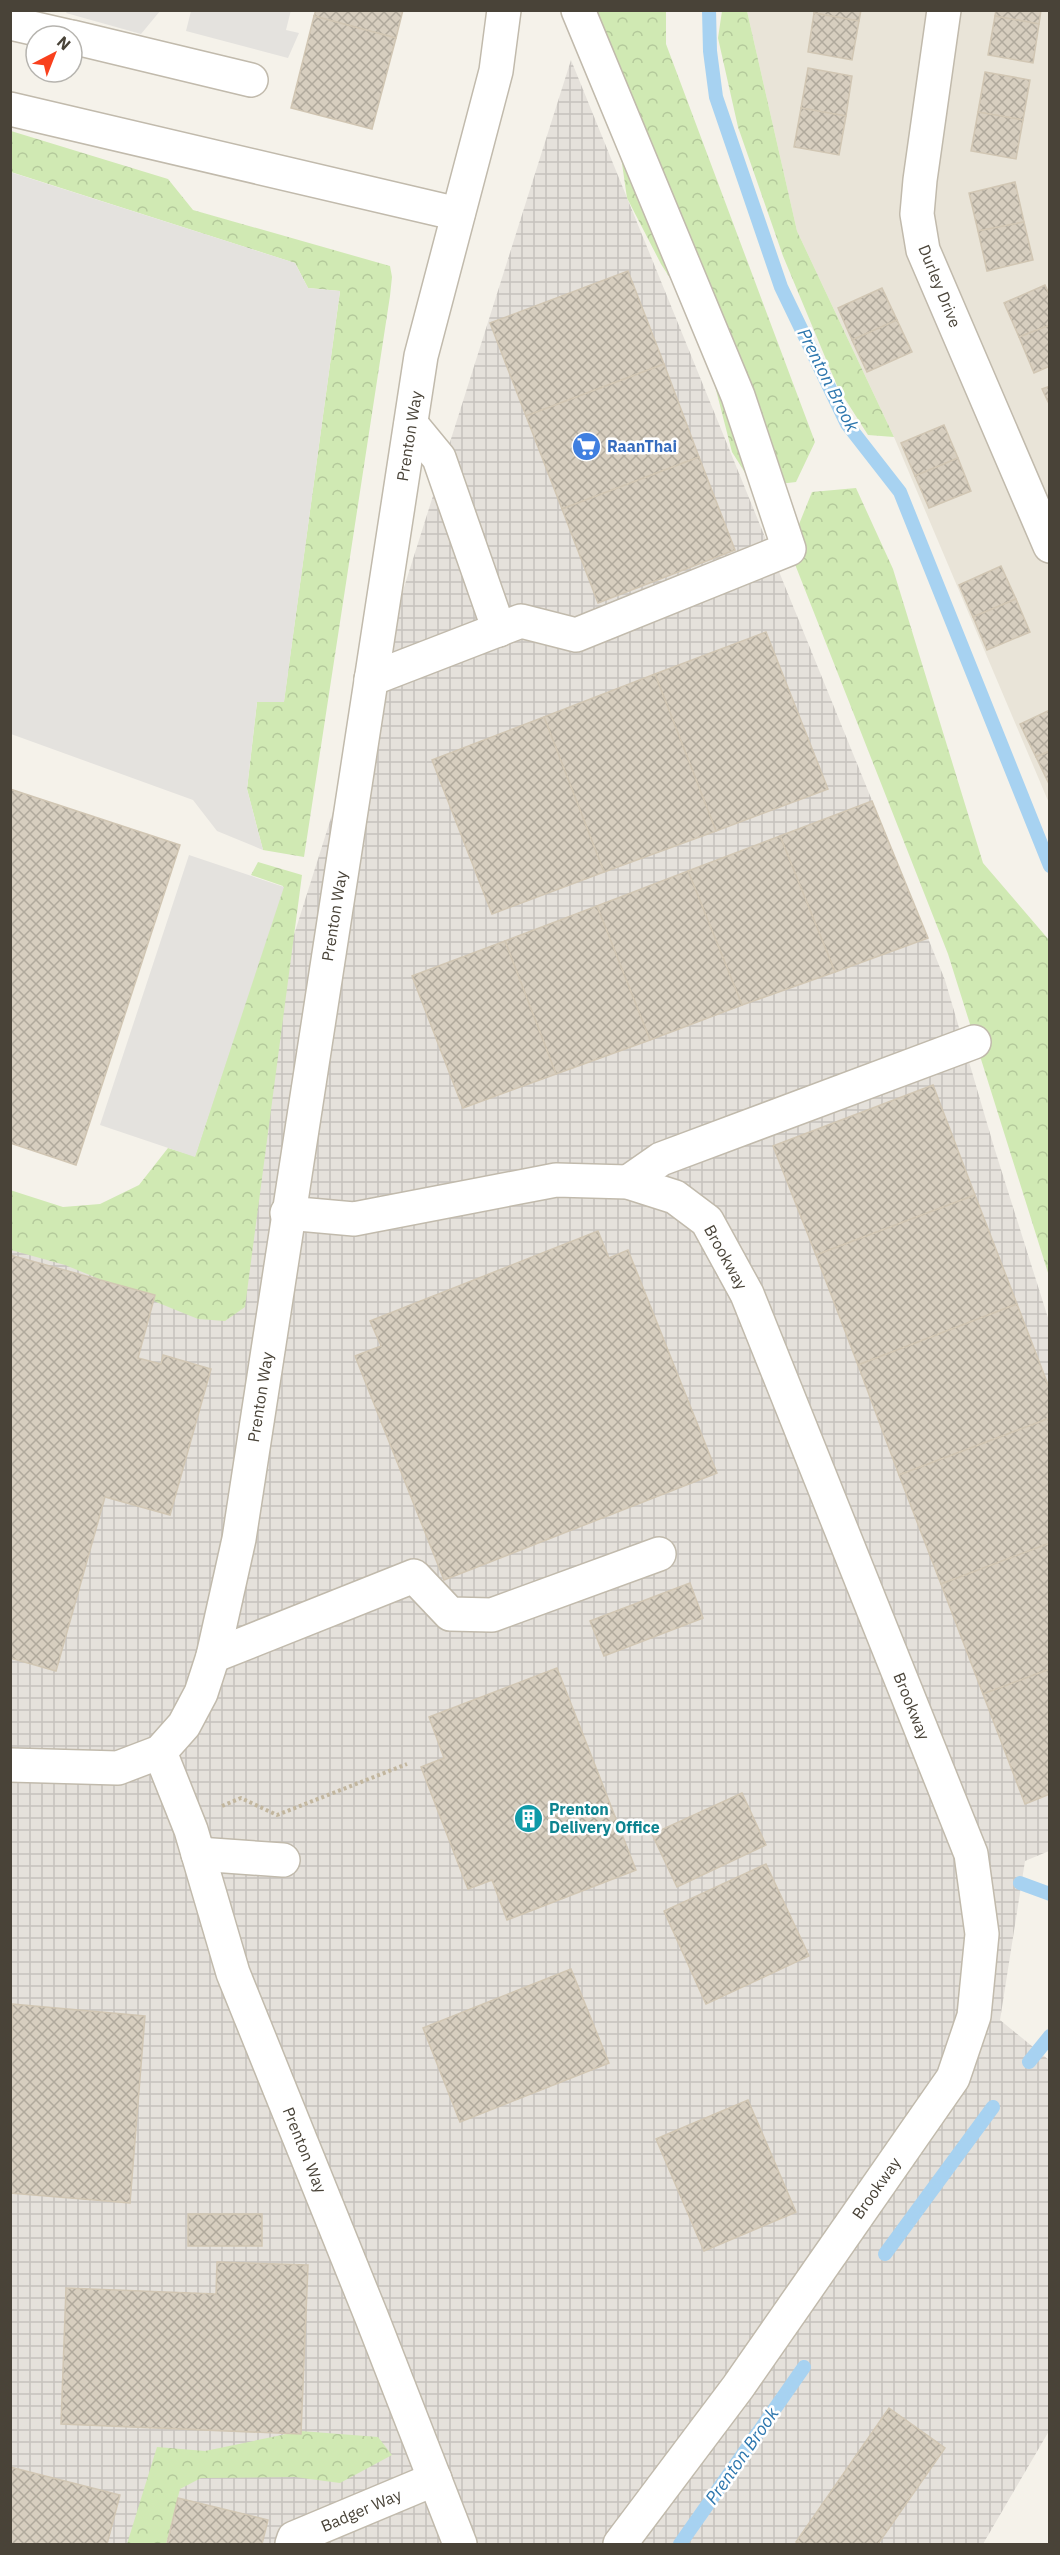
<svg xmlns="http://www.w3.org/2000/svg" width="1060" height="2555" font-family="'IBM Plex Sans',sans-serif">
  <defs>
    <pattern id="industrial-grid" width="8" height="8" patternUnits="userSpaceOnUse" patternTransform="scale(1.5)"><rect width="8" height="8" fill="#e5e1db"/><path d="M0 4h8M4 0v8" fill="none" stroke="#c6c2bd"/></pattern>
    <pattern id="forest-crowns" width="20" height="18" patternUnits="userSpaceOnUse" patternTransform="scale(1.5)"><rect width="20" height="18" fill="#d0e9b3"/><path d="M2 6a3 3 0 1 1 6 0M12 15a3 3 0 1 1 6 0" fill="none" stroke="#b4c99b"/></pattern>
    <pattern id="building-cross-hatch" width="8" height="8" patternUnits="userSpaceOnUse" patternTransform="scale(1.5)"><rect width="8" height="8" fill="#d7cebf"/><path d="M0 0l8 8M0 8l8-8" fill="none" stroke="#b0a99c"/></pattern>
  </defs>
  <rect width="100%" height="100%" fill="#f5f2ea"/>
  <path fill="#e9e4d8" d="M 747,11 L 1049,11 L 1049,803 L 894,437 L 797,231 Z"/>
  <path fill="url(#industrial-grid)" d="M 571,60 L 945,980 L 994,1147 L 1049,1321 L 1049,1851 L 1025,1861 L 1000,2020 L 1049,2060 L 1049,2431 L 983,2544 L 11,2544 L 10,1193 L 208,1253 L 223,1159 Z"/>
  <g fill="url(#forest-crowns)">
    <path d="M 575,11 L 666,11 L 666,44 L 815,442 L 796,482 L 754,487 L 732,452 L 699,324 L 661,264 L 627,198 L 616,122 Z"/>
    <path d="M 722,11 L 747,11 L 797,231 L 894,437 L 868,435 L 838,388 L 783,256 L 738,127 L 718,38 Z"/>
    <path d="M 11,131 L 168,179 L 193,210 L 390,266 L 392,277 L 390,296 L 304,857 L 263,850 L 247,789 L 257,702 L 284,701 L 340,291 L 308,288 L 295,263 L 11,172 Z"/>
    <path d="M 856,488 L 893,569 L 983,863 L 1049,940 L 1049,1276 L 948,954 L 789,549 L 812,492 Z"/>
    <path d="M 258,862 L 302,875 L 245,1307 L 225,1321 L 198,1319 L 65,1265 L 11,1250 L 10,1190 L 63,1207 L 100,1204 L 139,1185 L 168,1148 L 195,1156 L 283,886 L 251,875 Z"/>
    <path d="M 301,2431 L 378,2437 L 392,2455 L 340,2483 L 295,2477 L 201,2478 L 180,2489 L 166,2544 L 127,2544 L 157,2447 L 205,2451 Z"/>
  </g>
  <g fill="#e4e2de">
    <path d="M 68,10 L 160,10 L 160,11 L 141,34 L 66,13 Z"/>
    <path d="M 291,10 L 286,30 L 299,33 L 288,58 L 186,31 L 191,11 Z"/>
    <path d="M 10,172 L 295,263 L 308,288 L 340,291 L 284,702 L 257,702 L 247,789 L 263,850 L 217,831 L 193,800 L 11,734 Z"/>
    <path d="M 189,855 L 284,887 L 195,1157 L 100,1125 Z"/>
  </g>
  <g fill="none" stroke-linecap="round" stroke-linejoin="round">
    <g stroke="#a7d2f1" stroke-width="14">
      <path d="M 709,10 L 710,51 L 716,97 L 781,287 L 847,424 L 900,492 L 1050,866"/>
      <path d="M 1020,1883 L 1050,1894"/>
      <path d="M 1029,2062 L 1050,2036"/>
      <path d="M 885,2254 L 993,2107"/>
      <path d="M 680,2544 L 804,2367"/>
    </g>
  </g>
  <g fill="url(#building-cross-hatch)" stroke="#d1c6b3" stroke-width="1.5">
    <path d="M 316,10 L 403,10 L 396,38 L 314,16 Z"/>
    <path d="M 814,10 L 861,10 L 859,21 L 814,13 Z"/>
    <path d="M 996,10 L 1041,10 L 1039,24 L 995,16 Z"/>
    <path d="M 814,13 L 859,21 L 852,60 L 808,52 Z"/>
    <path d="M 314,16 L 396,38 L 372,129 L 291,108 Z"/>
    <path d="M 995,16 L 1039,24 L 1033,63 L 988,55 Z"/>
    <path d="M 808,68 L 852,76 L 846,116 L 801,108 Z"/>
    <path d="M 985,72 L 1030,80 L 1023,120 L 978,112 Z"/>
    <path d="M 801,108 L 846,116 L 839,155 L 794,147 Z"/>
    <path d="M 978,112 L 1023,120 L 1016,159 L 971,151 Z"/>
    <path d="M 1015,182 L 1024,222 L 978,231 L 969,193 Z"/>
    <path d="M 1024,222 L 1033,260 L 987,271 L 978,231 Z"/>
    <path d="M 628,271 L 664,364 L 526,416 L 490,323 Z"/>
    <path d="M 1045,285 L 1050,296 L 1050,325 L 1019,337 L 1004,303 Z"/>
    <path d="M 882,288 L 897,320 L 852,340 L 838,308 Z"/>
    <path d="M 897,320 L 912,352 L 867,372 L 852,340 Z"/>
    <path d="M 1050,325 L 1050,366 L 1034,373 L 1019,337 Z"/>
    <path d="M 664,364 L 699,457 L 562,509 L 526,416 Z"/>
    <path d="M 1050,386 L 1050,406 L 1042,389 Z"/>
    <path d="M 944,425 L 958,458 L 915,476 L 901,443 Z"/>
    <path d="M 699,457 L 735,550 L 598,603 L 562,509 Z"/>
    <path d="M 958,458 L 971,491 L 929,508 L 915,476 Z"/>
    <path d="M 1001,566 L 1016,599 L 973,617 L 959,585 Z"/>
    <path d="M 1016,599 L 1030,632 L 987,650 L 973,617 Z"/>
    <path d="M 766,632 L 828,789 L 716,831 L 655,674 Z"/>
    <path d="M 655,674 L 716,831 L 604,872 L 544,717 Z"/>
    <path d="M 1050,710 L 1050,751 L 1036,757 L 1020,724 Z"/>
    <path d="M 544,717 L 604,872 L 492,914 L 432,760 Z"/>
    <path d="M 1050,751 L 1050,786 L 1036,757 Z"/>
    <path d="M 10,789 L 180,845 L 76,1165 L 10,1143 Z"/>
    <path d="M 872,801 L 928,938 L 835,972 L 780,836 Z"/>
    <path d="M 780,836 L 835,972 L 742,1005 L 688,871 Z"/>
    <path d="M 688,871 L 742,1005 L 650,1040 L 597,906 Z"/>
    <path d="M 597,906 L 650,1040 L 556,1074 L 505,941 Z"/>
    <path d="M 505,941 L 556,1074 L 463,1108 L 412,976 Z"/>
    <path d="M 933,1085 L 975,1195 L 816,1255 L 773,1146 Z"/>
    <path d="M 975,1195 L 1017,1304 L 858,1365 L 816,1255 Z"/>
    <path d="M 598,1231 L 609,1258 L 628,1250 L 717,1473 L 444,1580 L 355,1356 L 381,1346 L 370,1321 Z"/>
    <path d="M 10,1255 L 155,1295 L 138,1358 L 161,1364 L 163,1355 L 211,1369 L 170,1515 L 105,1497 L 56,1671 L 10,1658 Z"/>
    <path d="M 1017,1304 L 1050,1390 L 1050,1418 L 899,1475 L 858,1365 Z"/>
    <path d="M 1050,1418 L 1050,1543 L 941,1584 L 899,1475 Z"/>
    <path d="M 1050,1543 L 1050,1669 L 983,1694 L 941,1584 Z"/>
    <path d="M 690,1583 L 703,1618 L 604,1656 L 590,1621 Z"/>
    <path d="M 557,1668 L 636,1870 L 507,1920 L 492,1880 L 468,1889 L 421,1767 L 444,1758 L 429,1717 Z"/>
    <path d="M 1050,1669 L 1050,1794 L 1025,1804 L 983,1694 Z"/>
    <path d="M 742,1793 L 766,1845 L 677,1887 L 652,1834 Z"/>
    <path d="M 766,1864 L 809,1956 L 706,2004 L 664,1911 Z"/>
    <path d="M 571,1969 L 609,2063 L 460,2122 L 423,2028 Z"/>
    <path d="M 12,2004 L 145,2016 L 130,2203 L 10,2193 Z"/>
    <path d="M 748,2100 L 796,2212 L 704,2251 L 656,2139 Z"/>
    <rect x="188" y="2214" width="74" height="32"/>
    <path d="M 217,2262 L 308,2265 L 301,2434 L 61,2424 L 66,2288 L 216,2294 Z"/>
    <path d="M 889,2408 L 945,2448 L 878,2544 L 800,2544 L 796,2542 Z"/>
    <path d="M 10,2467 L 120,2495 L 107,2544 L 10,2544 Z"/>
    <path d="M 178,2498 L 268,2520 L 262,2544 L 167,2544 Z"/>
  </g>
  <g fill="none" stroke-linecap="round" stroke-linejoin="round">
    <defs>
      <g id="minor">
        <path d="M 944,10 L 920,180 L 917,214 L 923,250 L 1050,546"/>
        <path d="M 10,23 L 67,36"/>
        <path d="M 72,37 L 251,80"/>
        <path d="M 10,109 L 458,214"/>
        <path d="M 411,424 L 439,458 L 499,630"/>
        <path d="M 371,679 L 521,621 L 576,635 L 789,549 L 738,396 L 578,10"/>
        <path d="M 628,1182 L 661,1159 L 974,1042"/>
        <path d="M 287,1213 L 354,1219 L 556,1180 L 628,1182 L 675,1197 L 707,1221 L 747,1294 L 971,1854 L 982,1934 L 974,2016 L 953,2078 L 738,2387 L 620,2544"/>
        <path d="M 213,1656 L 414,1576 L 450,1614 L 492,1615 L 659,1554"/>
        <path d="M 160,1752 L 191,1830 L 233,1973 L 372,2318 L 460,2544"/>
        <path d="M 10,1765 L 118,1768 L 160,1752 L 184,1725 L 201,1693 L 213,1656 L 239,1539 L 421,356 L 496,71 L 504,10"/>
        <path d="M 198,1854 L 283,1860"/>
        <path d="M 292,2544 L 294,2538 L 435,2479"/>
      </g>
    </defs>
    <use href="#minor" stroke="#c1baac" stroke-width="36"/>
    <path stroke="#c2b69e" stroke-width="4" stroke-dasharray="3 3" stroke-linecap="butt" d="M 222,1806 L 241,1798 L 277,1815 L 407,1764"/>
    <use href="#minor" stroke="#fff" stroke-width="33"/>
  </g>
  <defs>
    <symbol id="supermarket-disc" viewBox="-11 -11 22 22"><circle r="9.5" fill="#3f7fe0" stroke="#fff"/><path d="M-6-5.5h2.5l.6 2H6L4.5 2H-2.5L-4.4-4H-6ZM-1.5 3.2a1.3 1.3 0 1 0 .1 0ZM3 3.2a1.3 1.3 0 1 0 .1 0Z" fill="#fff"/></symbol>
    <symbol id="building-disc" viewBox="-11 -11 22 22"><circle r="9.5" fill="#0f9aa8" stroke="#fff"/><path d="M-4-6H4V6H1V3H-1V6H-4ZM-2.5-4.3h1.7v1.8h-1.7ZM.8-4.3h1.7v1.8H.8ZM-2.5-1h1.7V.8h-1.7ZM.8-1h1.7V.8H.8Z" fill="#fff"/></symbol>
  </defs>
  <g fill-rule="evenodd">
    <use href="#supermarket-disc" x="570" y="430" width="33" height="33"/>
    <use href="#building-disc" x="512" y="1802" width="33" height="33"/>
  </g>
  <g text-anchor="middle" stroke-width="5" stroke-linejoin="round" paint-order="stroke">
    <g font-size="16" fill="#494338" stroke="#fff">
      <text transform="translate(940 286) rotate(68)" y="6">Durley Drive</text>
      <text transform="translate(409 436) rotate(-81)" y="6">Prenton Way</text>
      <text transform="translate(334 916) rotate(-81)" y="6">Prenton Way</text>
      <text transform="translate(726 1257) rotate(61)" y="6">Brookway</text>
      <text transform="translate(260 1397) rotate(-81)" y="6">Prenton Way</text>
      <text transform="translate(912 1706) rotate(68)" y="6">Brookway</text>
      <text transform="translate(305 2150) rotate(68)" y="6">Prenton Way</text>
      <text transform="translate(876 2188) rotate(-55)" y="6">Brookway</text>
      <text transform="translate(361 2510) rotate(-23)" y="6">Badger Way</text>
    </g>
    <g font-size="16" font-weight="bold" fill="#366cbe" stroke="#fff" text-anchor="start">
      <text x="607" y="452">RaanThai</text>
    </g>
    <g font-size="16" font-weight="bold" fill="#0d838f" stroke="#fff" text-anchor="start">
      <text x="549" y="1815">Prenton<tspan x="549" dy="18">Delivery Office</tspan></text>
    </g>
    <g font-size="18" font-style="italic" fill="#2e77ae" stroke="#fff">
      <text transform="translate(828 380) rotate(63)" y="6">Prenton Brook</text>
      <text transform="translate(742 2456) rotate(-55)" y="6">Prenton Brook</text>
    </g>
  </g>
  <rect width="1060" height="2555" fill="none" stroke="#494338" stroke-width="24"/>
  <g transform="translate(54 54) rotate(42)"><circle r="28" fill="#ffffff" stroke="#b6b4af" stroke-width="1.5"/>
  <path d="M0-4.5L10 22L0 15L-10 22Z" fill="#f9401d"/>
  <text y="-9" font-size="16" font-weight="bold" text-anchor="middle" fill="#494338">N</text>
  </g>
</svg>
